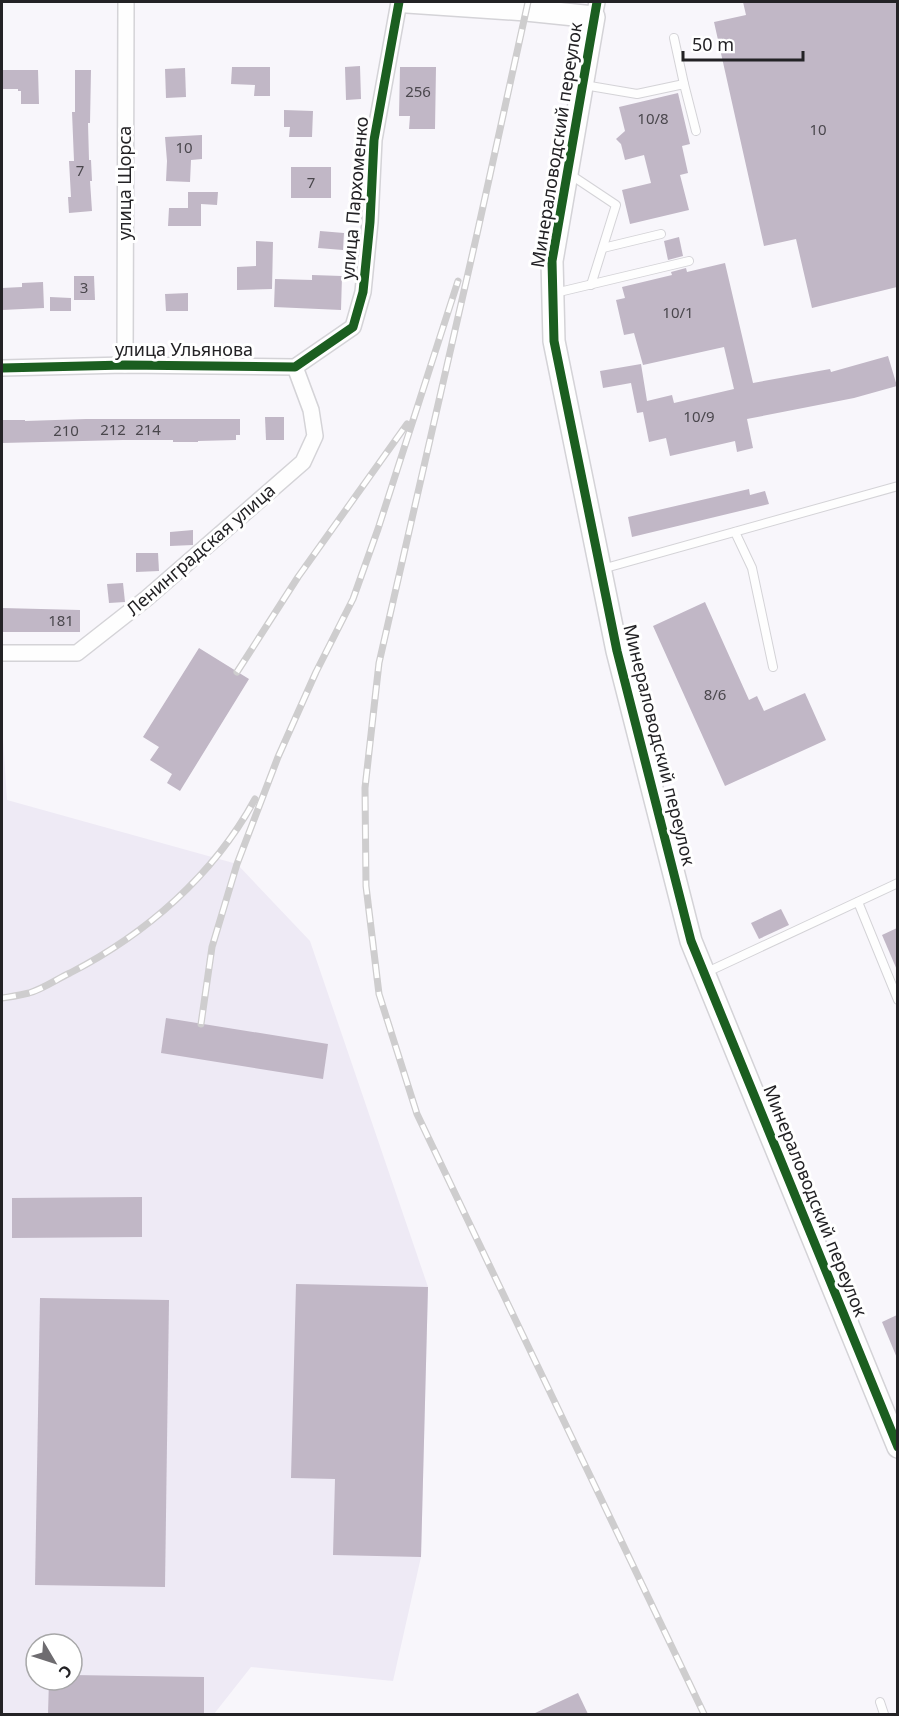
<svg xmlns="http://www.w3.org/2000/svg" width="899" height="1716" font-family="'Noto Sans',sans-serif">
  <rect width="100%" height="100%" fill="#f8f6fb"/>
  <path fill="#eeeaf5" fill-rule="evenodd" d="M 2,723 L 7,800 L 237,864 L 310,941 L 428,1287 L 421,1557 L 393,1681 L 251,1667 L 214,1714 L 2,1714 ZM 36,1644 L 72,1644 L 72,1680 L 36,1680 Z"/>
  <g fill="#c1b7c6">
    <path d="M 743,2 L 897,2 L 897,287 L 812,308 L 796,239 L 764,246 L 714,22 L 746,15 Z"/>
    <path d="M 360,66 L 361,99 L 346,100 L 345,67 Z"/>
    <path d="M 232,67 L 270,67 L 270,96 L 254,96 L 255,85 L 231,84 Z"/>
    <path d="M 400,67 L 436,67 L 435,129 L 409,129 L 410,116 L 399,116 Z"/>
    <path d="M 185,68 L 186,97 L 166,98 L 165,69 Z"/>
    <path d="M 2,70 L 38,70 L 39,104 L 21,104 L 21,91 L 18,91 L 18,89 L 2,89 Z"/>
    <path d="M 75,70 L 91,70 L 90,123 L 88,123 L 89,160 L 91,160 L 92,181 L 90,181 L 92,211 L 69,213 L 68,197 L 71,197 L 69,161 L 74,161 L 72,112 L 75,112 Z"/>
    <path d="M 678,93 L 690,144 L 682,146 L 688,173 L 680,175 L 689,210 L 630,224 L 622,190 L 651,183 L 644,155 L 625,160 L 621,144 L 616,139 L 625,131 L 619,107 Z"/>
    <path d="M 284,110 L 313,111 L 312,137 L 289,137 L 290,127 L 284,127 Z"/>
    <path d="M 202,135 L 202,159 L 191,160 L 190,182 L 166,181 L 167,161 L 165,137 Z"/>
    <rect x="291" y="167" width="40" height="31"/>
    <path d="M 188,192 L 218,192 L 217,205 L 201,204 L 201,226 L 168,226 L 169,208 L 188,208 Z"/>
    <path d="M 320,231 L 344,233 L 343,250 L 318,248 Z"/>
    <path d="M 679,237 L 683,256 L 668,260 L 664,241 Z"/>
    <path d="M 256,241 L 273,242 L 272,289 L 237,290 L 237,267 L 256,266 Z"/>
    <path d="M 725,263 L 753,383 L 830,369 L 831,372 L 888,356 L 897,386 L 854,398 L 747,419 L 753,448 L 737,452 L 735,441 L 670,456 L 666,438 L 649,442 L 643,412 L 637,413 L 631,383 L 603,388 L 600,371 L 641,364 L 647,401 L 672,395 L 674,403 L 734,389 L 724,347 L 643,365 L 634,333 L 624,335 L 616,300 L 625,298 L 622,287 L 672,275 L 671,272 L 686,268 L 687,272 Z"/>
    <path d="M 312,275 L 342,276 L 341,310 L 274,307 L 275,279 L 312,280 Z"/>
    <path d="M 74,276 L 94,276 L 95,300 L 74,300 Z"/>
    <path d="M 43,282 L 44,308 L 2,310 L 2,288 L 22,287 L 22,283 Z"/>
    <path d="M 188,293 L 188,311 L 166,311 L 165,294 Z"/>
    <path d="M 50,297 L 71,298 L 71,311 L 50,311 Z"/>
    <path d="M 265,417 L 284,417 L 284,440 L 266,440 Z"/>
    <path d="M 86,419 L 240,419 L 240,435 L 236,435 L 236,440 L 198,441 L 198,442 L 173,442 L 173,440 L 123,440 L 2,443 L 2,420 L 25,420 L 25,421 Z"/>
    <path d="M 749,489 L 750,495 L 765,491 L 769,504 L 632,537 L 628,517 Z"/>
    <path d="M 193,530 L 193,545 L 170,546 L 170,532 Z"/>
    <path d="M 136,553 L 158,553 L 159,571 L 136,572 Z"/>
    <path d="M 123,583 L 125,602 L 109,603 L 107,584 Z"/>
    <path d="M 705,602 L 749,700 L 757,696 L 764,711 L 805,693 L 826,740 L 725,786 L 653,626 Z"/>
    <path d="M 2,608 L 80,610 L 80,632 L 2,632 Z"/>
    <path d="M 199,648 L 249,679 L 180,791 L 167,783 L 172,774 L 150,760 L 159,747 L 143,737 Z"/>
    <path d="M 781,909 L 789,925 L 759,939 L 751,923 Z"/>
    <path d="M 897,928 L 897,970 L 882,935 Z"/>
    <path d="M 166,1018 L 328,1044 L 323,1079 L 161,1053 Z"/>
    <path d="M 142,1197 L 142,1237 L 12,1238 L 12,1198 Z"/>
    <path d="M 296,1284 L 428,1287 L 421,1557 L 333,1555 L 335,1479 L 291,1478 Z"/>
    <path d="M 40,1298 L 169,1300 L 165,1587 L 35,1585 Z"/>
    <path d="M 897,1315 L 897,1358 L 882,1322 Z"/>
    <path d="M 72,1675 L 204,1677 L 204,1714 L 48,1714 L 49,1680 L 72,1680 Z"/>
    <path d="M 578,1693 L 588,1714 L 533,1714 Z"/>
  </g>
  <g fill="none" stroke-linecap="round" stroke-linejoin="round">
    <defs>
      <g id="lane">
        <path d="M 674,38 L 684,84"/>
        <path d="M 584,85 L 637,94 L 684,84 L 696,131"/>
        <path d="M 568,173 L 616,205 L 591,285"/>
        <path d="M 603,248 L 661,234"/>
        <path d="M 555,293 L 689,261"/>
        <path d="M 735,532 L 752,568 L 773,667"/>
        <path d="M 602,569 L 898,486"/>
        <path d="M 858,902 L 898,1000"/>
        <path d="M 705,973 L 898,883"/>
        <path d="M 880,1702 L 884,1714"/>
      </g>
      <g id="street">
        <path d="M 594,17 L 597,2"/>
        <path d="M 125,365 L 126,2"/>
        <path d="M 2,368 L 125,365 L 295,367 L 353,327 L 363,292 L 370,222 L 374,140 L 399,2"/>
        <path d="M 2,653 L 77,653 L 147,598 L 303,462 L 315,436 L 311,410 L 295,367"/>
      </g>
      <path id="secondary" d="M 407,2 L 526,10 L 594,17 L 552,261 L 554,341 L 617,651 L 691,941 L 898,1447"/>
    </defs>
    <use href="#lane" stroke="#d4d3d7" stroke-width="10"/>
    <use href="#street" stroke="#d4d3d7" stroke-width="18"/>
    <use href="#secondary" stroke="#d4d3d7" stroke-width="24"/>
    <use href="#lane" stroke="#fefefe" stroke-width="8"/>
    <use href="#street" stroke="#fefefe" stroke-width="15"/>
    <use href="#secondary" stroke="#fefefe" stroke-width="21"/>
    <defs>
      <g id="rail">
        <path d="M 528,2 L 477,234 L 379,663 L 365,788 L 366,886 L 379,994 L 417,1114 L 704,1714"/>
        <path d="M 237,672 L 298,577 L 407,424"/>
        <path d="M 2,998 C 10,997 20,995 29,993 C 43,989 57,979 70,973 C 146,934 214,875 255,799"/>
        <path d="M 201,1024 L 212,947 L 237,864 L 278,757 L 316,672 L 353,599 L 378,529 L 458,281"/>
      </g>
    </defs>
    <use href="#rail" stroke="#cecdce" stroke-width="7"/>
    <use href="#rail" stroke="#fff" stroke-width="4.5" stroke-dasharray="14" stroke-linecap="butt"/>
    <defs>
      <g id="cycleway">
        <path d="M 597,2 L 552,261 L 554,341 L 617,651 L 691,941 L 898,1447"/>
        <path d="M 2,368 L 125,365 L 295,367 L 353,327 L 363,292 L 370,222 L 374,140 L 399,2"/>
      </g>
    </defs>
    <use href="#cycleway" stroke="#fff" stroke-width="13"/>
    <use href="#cycleway" stroke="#1b5e20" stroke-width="9"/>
  </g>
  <g text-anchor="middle" stroke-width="6" stroke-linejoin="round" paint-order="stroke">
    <g font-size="15" fill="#4a474d">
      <text x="418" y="97">256</text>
      <text x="653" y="124">10/8</text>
      <text x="818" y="135">10</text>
      <text x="184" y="153">10</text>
      <text x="80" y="176">7</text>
      <text x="311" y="188">7</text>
      <text x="84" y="293">3</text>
      <text x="678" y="318">10/1</text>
      <text x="699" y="422">10/9</text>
      <text x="113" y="435">212</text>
      <text x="148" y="435">214</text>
      <text x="66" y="436">210</text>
      <text x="61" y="626">181</text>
      <text x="715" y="700">8/6</text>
    </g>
    <g font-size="18" fill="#232225" stroke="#fff">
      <text transform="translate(557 145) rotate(-81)" y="6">Минераловодский переулок</text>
      <text transform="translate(125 183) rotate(-90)" y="6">улица Щорса</text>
      <text transform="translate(355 198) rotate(-85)" y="6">улица Пархоменко</text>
      <text x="184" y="356">улица Ульянова</text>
      <text transform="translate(201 550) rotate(-41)" y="6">Ленинградская улица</text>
      <text transform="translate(659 745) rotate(76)" y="6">Минераловодский переулок</text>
      <text transform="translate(815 1201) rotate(68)" y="6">Минераловодский переулок</text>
    </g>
  </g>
  <rect width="899" height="1716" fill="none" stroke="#232225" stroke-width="6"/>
  <g transform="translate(54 1662) rotate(129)"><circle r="28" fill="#ffffff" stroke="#a7a7a8" stroke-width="1.5"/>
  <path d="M0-4.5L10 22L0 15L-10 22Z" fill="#6e6c70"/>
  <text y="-9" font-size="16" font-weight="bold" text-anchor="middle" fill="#232225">С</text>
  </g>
  <path d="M683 51v9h120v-9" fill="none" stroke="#232225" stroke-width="3"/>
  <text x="692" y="51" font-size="18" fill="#232225" stroke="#ffffff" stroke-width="4.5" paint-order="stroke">50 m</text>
</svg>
